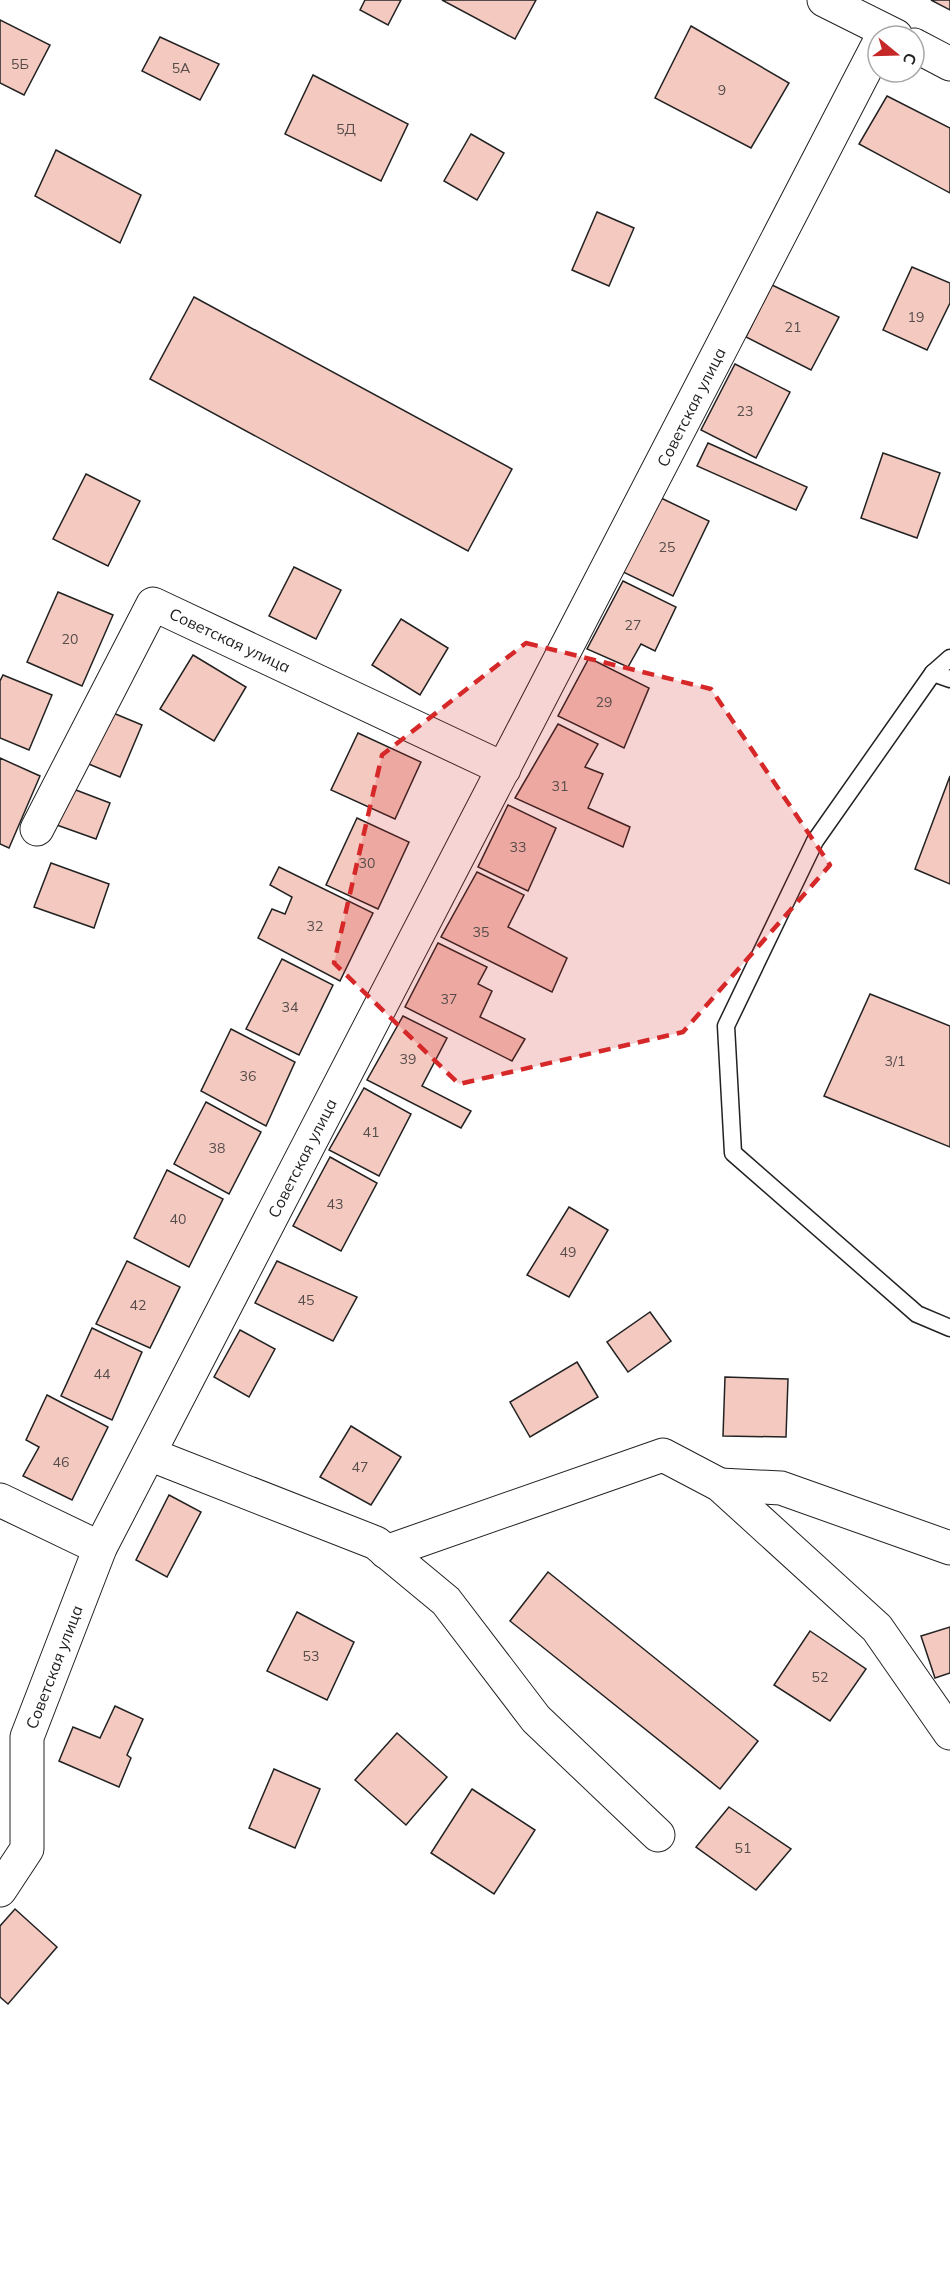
<svg xmlns="http://www.w3.org/2000/svg" width="950" height="2273" font-family="Mulish,sans-serif">
  <rect width="100%" height="100%" fill="#fff"/>
  <g fill="#f3c9c0" stroke="#222" stroke-width="1.5">
    <path d="M 365,0 L 401,0 L 388,25 L 360,10 Z"/>
    <path d="M 442,0 L 536,0 L 515,39 Z"/>
    <path d="M 931,0 L 950,0 L 950,10 Z"/>
    <path d="M 0,20 L 50,45 L 24,95 L 0,83 Z"/>
    <path d="M 691,26 L 789,83 L 751,148 L 655,98 Z"/>
    <path d="M 160,37 L 219,64 L 200,100 L 142,71 Z"/>
    <path d="M 313,75 L 408,124 L 381,181 L 285,134 Z"/>
    <path d="M 887,96 L 950,128 L 950,193 L 859,144 Z"/>
    <path d="M 471,134 L 504,153 L 477,200 L 444,181 Z"/>
    <path d="M 56,150 L 141,195 L 120,243 L 35,196 Z"/>
    <path d="M 597,212 L 634,228 L 609,286 L 572,270 Z"/>
    <path d="M 912,267 L 950,283 L 950,303 L 927,350 L 883,330 Z"/>
    <path d="M 772,285 L 839,317 L 811,370 L 746,337 Z"/>
    <path d="M 194,297 L 512,469 L 468,551 L 150,379 Z"/>
    <path d="M 735,364 L 790,392 L 756,458 L 701,430 Z"/>
    <path d="M 708,443 L 807,487 L 796,510 L 697,466 Z"/>
    <path d="M 883,453 L 940,473 L 917,538 L 861,518 Z"/>
    <path d="M 86,474 L 140,501 L 108,566 L 53,539 Z"/>
    <path d="M 661,498 L 709,521 L 673,596 L 623,572 Z"/>
    <path d="M 294,567 L 341,590 L 316,639 L 269,616 Z"/>
    <path d="M 623,581 L 676,607 L 655,651 L 641,644 L 628,667 L 587,649 Z"/>
    <path d="M 58,592 L 113,615 L 82,686 L 27,662 Z"/>
    <path d="M 401,619 L 448,648 L 420,695 L 372,665 Z"/>
    <path d="M 193,655 L 246,687 L 214,741 L 160,709 Z"/>
    <path d="M 589,658 L 649,688 L 624,748 L 558,716 Z"/>
    <path d="M 3,675 L 52,695 L 29,750 L 0,738 L 0,681 Z"/>
    <path d="M 106,710 L 142,725 L 120,777 L 84,762 Z"/>
    <path d="M 558,724 L 598,744 L 585,767 L 603,774 L 588,808 L 630,827 L 623,847 L 515,798 Z"/>
    <path d="M 358,733 L 421,762 L 395,819 L 331,790 Z"/>
    <path d="M 0,758 L 40,776 L 9,848 L 0,844 Z"/>
    <path d="M 950,776 L 950,884 L 915,869 Z"/>
    <path d="M 68,787 L 110,803 L 96,839 L 54,824 Z"/>
    <path d="M 508,805 L 556,828 L 528,891 L 478,867 Z"/>
    <path d="M 357,818 L 409,842 L 378,909 L 326,885 Z"/>
    <path d="M 51,863 L 109,884 L 94,928 L 34,907 Z"/>
    <path d="M 279,867 L 373,913 L 340,981 L 258,938 L 272,909 L 285,914 L 292,897 L 270,885 Z"/>
    <path d="M 477,872 L 524,895 L 508,927 L 567,958 L 552,992 L 441,937 Z"/>
    <path d="M 438,943 L 487,967 L 478,984 L 492,991 L 480,1017 L 525,1039 L 512,1061 L 405,1007 Z"/>
    <path d="M 282,959 L 333,985 L 299,1055 L 246,1029 Z"/>
    <path d="M 870,994 L 950,1026 L 950,1147 L 824,1096 Z"/>
    <path d="M 403,1016 L 447,1038 L 422,1086 L 471,1111 L 461,1128 L 367,1080 Z"/>
    <path d="M 231,1029 L 295,1062 L 266,1126 L 201,1091 Z"/>
    <path d="M 364,1088 L 411,1114 L 379,1176 L 329,1150 Z"/>
    <path d="M 206,1102 L 261,1132 L 229,1194 L 174,1164 Z"/>
    <path d="M 330,1157 L 377,1183 L 341,1251 L 293,1226 Z"/>
    <path d="M 167,1170 L 223,1199 L 189,1267 L 134,1238 Z"/>
    <path d="M 569,1207 L 608,1230 L 569,1297 L 527,1275 Z"/>
    <path d="M 127,1261 L 180,1287 L 150,1348 L 96,1324 Z"/>
    <path d="M 277,1261 L 357,1297 L 333,1341 L 255,1303 Z"/>
    <path d="M 650,1312 L 671,1341 L 628,1372 L 607,1342 Z"/>
    <path d="M 92,1328 L 142,1352 L 112,1420 L 61,1396 Z"/>
    <path d="M 240,1330 L 275,1349 L 249,1397 L 214,1377 Z"/>
    <path d="M 577,1362 L 598,1397 L 530,1437 L 510,1402 Z"/>
    <path d="M 725,1377 L 788,1379 L 786,1437 L 723,1436 Z"/>
    <path d="M 47,1395 L 108,1427 L 72,1500 L 23,1476 L 39,1447 L 26,1440 Z"/>
    <path d="M 351,1426 L 401,1457 L 371,1505 L 320,1477 Z"/>
    <path d="M 169,1495 L 201,1512 L 167,1577 L 136,1560 Z"/>
    <path d="M 548,1572 L 758,1741 L 720,1789 L 510,1621 Z"/>
    <path d="M 297,1612 L 354,1642 L 327,1700 L 267,1671 Z"/>
    <path d="M 950,1627 L 950,1673 L 935,1678 L 921,1636 Z"/>
    <path d="M 810,1631 L 866,1669 L 830,1721 L 774,1685 Z"/>
    <path d="M 115,1706 L 143,1719 L 127,1755 L 131,1758 L 119,1787 L 59,1761 L 73,1727 L 100,1738 Z"/>
    <path d="M 397,1733 L 447,1777 L 406,1825 L 355,1780 Z"/>
    <path d="M 274,1769 L 320,1789 L 295,1848 L 249,1828 Z"/>
    <path d="M 472,1789 L 535,1830 L 494,1894 L 431,1853 Z"/>
    <path d="M 729,1807 L 791,1849 L 756,1890 L 696,1847 Z"/>
    <path d="M 15,1909 L 57,1947 L 8,2004 L 0,1997 L 0,1926 Z"/>
  </g>
  <g fill="none" stroke-linecap="round" stroke-linejoin="round">
    <defs>
      <g id="service">
        <path d="M 950,658 L 933,673 L 950,679"/>
        <path d="M 933,673 L 815,841 L 726,1026 L 733,1153 L 917,1314 L 950,1328"/>
      </g>
      <g id="minor">
        <path d="M 824,0 L 896,36"/>
        <path d="M 914,45 L 950,64"/>
        <path d="M 37,829 L 153,604 L 504,769"/>
        <path d="M 149,1454 L 376,1543 L 446,1601 L 536,1719 L 658,1835"/>
        <path d="M 720,1485 L 781,1488 L 950,1548"/>
        <path d="M 0,1500 L 100,1548"/>
        <path d="M 386,1552 L 663,1455 L 720,1485 L 877,1628 L 950,1733"/>
        <path d="M 0,1890 L 27,1849 L 27,1737 L 100,1548 L 878,45"/>
      </g>
    </defs>
    <use href="#service" stroke="#222" stroke-width="19"/>
    <use href="#minor" stroke="#222" stroke-width="35"/>
    <use href="#service" stroke="#fff" stroke-width="16"/>
    <use href="#minor" stroke="#fff" stroke-width="33"/>
  </g>
  <path fill="#d62828" fill-opacity="0.2" stroke="#d62828" stroke-width="4.5" stroke-dasharray="12 8" stroke-linejoin="round" d="M 526,643 L 711,689 L 830,865 L 683,1032 L 459,1084 L 334,963 L 382,755 Z"/>
  <g text-anchor="middle" stroke-width="4.5" stroke-linejoin="round" paint-order="stroke">
    <g font-size="14" fill="#564c4a">
      <text x="20" y="69">5Б</text>
      <text x="181" y="73">5А</text>
      <text x="722" y="95">9</text>
      <text x="346" y="134">5Д</text>
      <text x="916" y="322">19</text>
      <text x="793" y="332">21</text>
      <text x="745" y="416">23</text>
      <text x="667" y="552">25</text>
      <text x="633" y="630">27</text>
      <text x="70" y="644">20</text>
      <text x="604" y="707">29</text>
      <text x="560" y="791">31</text>
      <text x="518" y="852">33</text>
      <text x="367" y="868">30</text>
      <text x="315" y="931">32</text>
      <text x="481" y="937">35</text>
      <text x="449" y="1004">37</text>
      <text x="290" y="1012">34</text>
      <text x="408" y="1064">39</text>
      <text x="895" y="1066">3/1</text>
      <text x="248" y="1081">36</text>
      <text x="371" y="1137">41</text>
      <text x="217" y="1153">38</text>
      <text x="335" y="1209">43</text>
      <text x="178" y="1224">40</text>
      <text x="568" y="1257">49</text>
      <text x="306" y="1305">45</text>
      <text x="138" y="1310">42</text>
      <text x="102" y="1379">44</text>
      <text x="61" y="1467">46</text>
      <text x="360" y="1472">47</text>
      <text x="311" y="1661">53</text>
      <text x="820" y="1682">52</text>
      <text x="743" y="1853">51</text>
    </g>
    <g font-size="16" fill="#222" stroke="#fff">
      <text transform="translate(691 407) rotate(-63)" y="6">Советская улица</text>
      <text transform="translate(230 640) rotate(25)" y="6">Советская улица</text>
      <text transform="translate(302 1158) rotate(-63)" y="6">Советская улица</text>
      <text transform="translate(54 1667) rotate(-69)" y="6">Советская улица</text>
    </g>
  </g>
  <g transform="translate(896 54) rotate(109)"><circle r="28" fill="#ffffff" stroke="#a7a7a7" stroke-width="1.5"/>
  <path d="M0-4.5L10 22L0 15L-10 22Z" fill="#c62828"/>
  <text y="-9" font-size="16" font-weight="bold" text-anchor="middle" fill="#222222">С</text>
  </g>
</svg>
